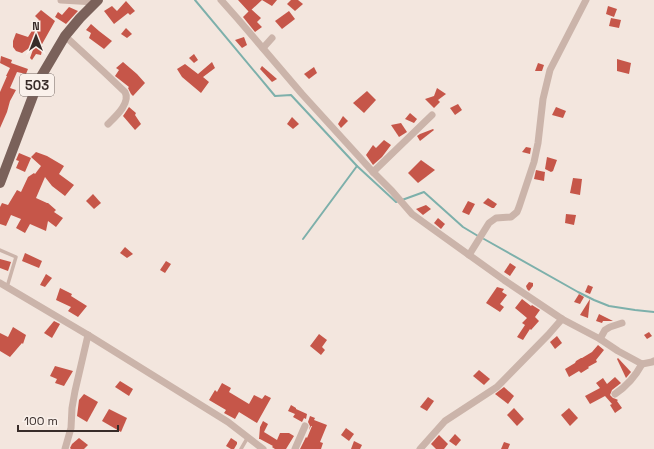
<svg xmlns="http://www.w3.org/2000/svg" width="654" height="449" font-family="'Space Grotesk',sans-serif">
  <rect width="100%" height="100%" fill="#f3e6de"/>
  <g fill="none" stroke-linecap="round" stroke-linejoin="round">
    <g stroke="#7db0ab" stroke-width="2">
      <path d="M 195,0 L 275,96 L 291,95 L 357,166 L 396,202 L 398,201"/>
      <path d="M 402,200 L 424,192 L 463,227 L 478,236"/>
      <path d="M 303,239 L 357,166"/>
      <path d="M 484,239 L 578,292 L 594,300 L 609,306 L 635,310 L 654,312"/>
    </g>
  </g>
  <g fill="#c65649">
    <path d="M 238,0 L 277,0 L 272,6 L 262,0 L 249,12 Z"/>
    <path d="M 291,0 L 298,0 L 303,4 L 295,11 L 287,4 Z"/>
    <path d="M 126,1 L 135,11 L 130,15 L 128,13 L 114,24 L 104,11 L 112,6 L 117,11 Z"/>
    <path d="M 608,6 L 617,9 L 614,17 L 606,14 Z"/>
    <path d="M 69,7 L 78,11 L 66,24 L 55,17 L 58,12 L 62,15 Z"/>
    <path d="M 251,9 L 261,18 L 257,22 L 262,27 L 255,32 L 243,17 Z"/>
    <path d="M 41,10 L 55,21 L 41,46 L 43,46 L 41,55 L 36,54 L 32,60 L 30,58 L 35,44 L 22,53 L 16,51 L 13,47 L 13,41 L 16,33 L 28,37 L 39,20 L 35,16 Z"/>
    <path d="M 289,11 L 295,19 L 282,29 L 275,21 Z"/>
    <path d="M 611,18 L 621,20 L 619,28 L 609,26 Z"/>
    <path d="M 91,24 L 99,31 L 112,41 L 104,49 L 89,38 L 91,33 L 86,30 Z"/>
    <path d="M 126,28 L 132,34 L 127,38 L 121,34 Z"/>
    <path d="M 244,37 L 247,45 L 242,48 L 235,40 Z"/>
    <path d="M 194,54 L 198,60 L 194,63 L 189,58 Z"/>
    <path d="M 1,56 L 12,60 L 11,63 L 28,69 L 26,74 L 17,72 L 10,88 L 16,90 L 10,101 L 7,112 L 0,128 L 0,92 L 7,76 L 6,76 L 10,68 L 0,63 Z"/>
    <path d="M 617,59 L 631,63 L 629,74 L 617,71 Z"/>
    <path d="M 123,62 L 137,74 L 145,83 L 133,96 L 131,94 L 128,88 L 129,87 L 115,76 L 119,70 L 116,68 Z"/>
    <path d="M 212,62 L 215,68 L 203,77 L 209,82 L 201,93 L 182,77 L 177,69 L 185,64 L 198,74 Z"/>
    <path d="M 538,63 L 544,65 L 542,71 L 535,71 Z"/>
    <path d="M 262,66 L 277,79 L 272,82 L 260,69 Z"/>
    <path d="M 314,67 L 317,73 L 309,79 L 304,74 Z"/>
    <path d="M 437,88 L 446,94 L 438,100 L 440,102 L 434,108 L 425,99 L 434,96 Z"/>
    <path d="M 367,91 L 376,100 L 364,113 L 353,103 Z"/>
    <path d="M 458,104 L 462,110 L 455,115 L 450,108 Z"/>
    <path d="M 129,107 L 136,113 L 135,115 L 141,124 L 135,130 L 123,116 Z"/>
    <path d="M 556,107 L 566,111 L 563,118 L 552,115 Z"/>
    <path d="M 410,113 L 417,119 L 414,123 L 405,119 Z"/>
    <path d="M 343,116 L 348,121 L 341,128 L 338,124 Z"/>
    <path d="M 292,117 L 299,124 L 293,129 L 287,124 Z"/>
    <path d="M 401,123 L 407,132 L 399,137 L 391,125 Z"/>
    <path d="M 433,129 L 434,130 L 420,141 L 417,136 L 420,134 Z"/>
    <path d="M 384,140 L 391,145 L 382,157 L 373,165 L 366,155 L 373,145 L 376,148 Z"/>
    <path d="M 526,147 L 531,148 L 530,154 L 522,152 Z"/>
    <path d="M 36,152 L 47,156 L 64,166 L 59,174 L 74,185 L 65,196 L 52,186 L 45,177 L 36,198 L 47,203 L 48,203 L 56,210 L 54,212 L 63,218 L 56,227 L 48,221 L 46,231 L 30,224 L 25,233 L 16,228 L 21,219 L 11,215 L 6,226 L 0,224 L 0,207 L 2,203 L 8,205 L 17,190 L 21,192 L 28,177 L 34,173 L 35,174 L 41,166 L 31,157 Z"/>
    <path d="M 19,153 L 31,158 L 25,172 L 16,168 L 19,161 L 16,160 Z"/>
    <path d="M 547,157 L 557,160 L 553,171 L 551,172 L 545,169 Z"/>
    <path d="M 421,160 L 435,170 L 418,183 L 408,173 Z"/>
    <path d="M 536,170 L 545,172 L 544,181 L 534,179 Z"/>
    <path d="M 573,178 L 582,179 L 580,195 L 570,193 Z"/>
    <path d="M 93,194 L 101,203 L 94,209 L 86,201 Z"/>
    <path d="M 488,198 L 497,204 L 494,208 L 492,208 L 483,203 Z"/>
    <path d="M 468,201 L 475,204 L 469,215 L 462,212 Z"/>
    <path d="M 426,205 L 431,209 L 423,215 L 416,209 Z"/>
    <path d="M 566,214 L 576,215 L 574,225 L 565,223 Z"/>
    <path d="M 438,218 L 445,224 L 441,229 L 434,223 Z"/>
    <path d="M 125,247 L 133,254 L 127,258 L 120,253 Z"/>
    <path d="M 25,253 L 42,261 L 39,268 L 22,261 Z"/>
    <path d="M 0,259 L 11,262 L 8,271 L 0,268 Z"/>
    <path d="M 166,261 L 171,264 L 165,273 L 160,270 Z"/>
    <path d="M 510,263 L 516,267 L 510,276 L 504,272 Z"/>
    <path d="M 46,274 L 52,278 L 45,287 L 40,285 Z"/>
    <path d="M 529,282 L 533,283 L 533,286 L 529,291 L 527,289 L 526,286 Z"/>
    <path d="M 588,285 L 593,287 L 590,294 L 585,292 Z"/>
    <path d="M 497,287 L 504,289 L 502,292 L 507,295 L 500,304 L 504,307 L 500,312 L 486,303 Z"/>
    <path d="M 60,288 L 72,294 L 71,296 L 87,306 L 78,317 L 68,311 L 71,307 L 56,300 Z"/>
    <path d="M 579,294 L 584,297 L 580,304 L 574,302 Z"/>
    <path d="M 522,299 L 531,306 L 532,305 L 540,310 L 535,317 L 539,321 L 531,330 L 530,329 L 523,340 L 517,337 L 525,325 L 522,323 L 527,318 L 515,308 Z"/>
    <path d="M 590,299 L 588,318 L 580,315 Z"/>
    <path d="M 599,314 L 613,321 L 603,321 L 602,323 L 596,321 Z"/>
    <path d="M 54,321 L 60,324 L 52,338 L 44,333 Z"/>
    <path d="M 13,327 L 26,335 L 23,344 L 22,343 L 10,357 L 0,351 L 0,333 L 8,337 Z"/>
    <path d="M 649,332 L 652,336 L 647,339 L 644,335 Z"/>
    <path d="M 319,334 L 327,340 L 322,347 L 325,350 L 321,355 L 310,346 Z"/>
    <path d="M 557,336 L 562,343 L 555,349 L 550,342 Z"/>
    <path d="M 598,345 L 604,350 L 596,360 L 597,362 L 588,367 L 589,368 L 581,373 L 579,371 L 569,377 L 565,369 L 575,363 L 576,361 L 581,358 L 582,358 L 592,352 Z"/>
    <path d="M 618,358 L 631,372 L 626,378 L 617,359 Z"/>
    <path d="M 55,366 L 73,371 L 64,386 L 55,383 L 57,379 L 50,376 Z"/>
    <path d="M 479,370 L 490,379 L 484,385 L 473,376 Z"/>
    <path d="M 615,377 L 621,383 L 612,390 L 610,395 L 613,398 L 616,399 L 618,400 L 617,401 L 622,408 L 615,413 L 610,405 L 612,404 L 605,396 L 590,404 L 585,396 L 600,388 L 596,383 L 603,378 L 607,384 Z"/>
    <path d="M 120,381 L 133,389 L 129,396 L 115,387 Z"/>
    <path d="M 222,383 L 231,388 L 229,392 L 249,404 L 254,395 L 262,399 L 265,395 L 271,398 L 257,423 L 239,412 L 235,419 L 224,413 L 226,410 L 209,400 L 215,390 L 217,392 Z"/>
    <path d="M 504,387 L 514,396 L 508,404 L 495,394 Z"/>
    <path d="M 84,394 L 98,402 L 87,422 L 77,416 L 79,400 Z"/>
    <path d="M 428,397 L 434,401 L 427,411 L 420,407 Z"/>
    <path d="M 291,405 L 296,408 L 296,409 L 307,414 L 306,419 L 304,418 L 302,422 L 293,417 L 295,414 L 288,411 Z"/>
    <path d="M 514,408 L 524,419 L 517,426 L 507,415 Z"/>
    <path d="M 569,408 L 578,418 L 570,426 L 561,415 Z"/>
    <path d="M 109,409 L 127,418 L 121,432 L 102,421 Z"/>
    <path d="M 310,416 L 315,418 L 314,420 L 327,425 L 320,442 L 323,443 L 321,449 L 300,449 L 306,437 L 307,438 L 312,426 L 311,426 L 309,430 L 310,426 L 308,422 Z"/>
    <path d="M 263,421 L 268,424 L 264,432 L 277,440 L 280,433 L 289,433 L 294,436 L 286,449 L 275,449 L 272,447 L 273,446 L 260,439 L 259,439 L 260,427 Z"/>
    <path d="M 346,428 L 354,434 L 349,441 L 341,435 Z"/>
    <path d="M 455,434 L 461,440 L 456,446 L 449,441 Z"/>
    <path d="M 439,435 L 448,444 L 444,449 L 436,449 L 431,444 Z"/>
    <path d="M 79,438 L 88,445 L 84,449 L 71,449 L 70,448 L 72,444 Z"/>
    <path d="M 231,438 L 237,442 L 237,444 L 234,449 L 231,449 L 226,446 Z"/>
    <path d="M 354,441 L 362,445 L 360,449 L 351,449 Z"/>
    <path d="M 504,442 L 510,444 L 508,449 L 501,449 Z"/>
  </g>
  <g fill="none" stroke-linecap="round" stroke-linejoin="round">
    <g stroke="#cbb4aa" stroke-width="3.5">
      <path d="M 0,250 L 16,257 L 7,287"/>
      <path d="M 241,449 L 248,437"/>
    </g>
    <g stroke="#cbb4aa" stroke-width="7">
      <path d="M 61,0 L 95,2"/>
      <path d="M 221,0 L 237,18 L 302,94 L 373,172 L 392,191 L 412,214 L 430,227 L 504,280 L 562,319 L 600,339 L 618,351 L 642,364 L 652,362 L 654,361"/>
      <path d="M 65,36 L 104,72 L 125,92 C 131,103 115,117 108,124"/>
      <path d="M 263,48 L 272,38"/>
      <path d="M 373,172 L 432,115"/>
      <path d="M 469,255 L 489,223 L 496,218 L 511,217 L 517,212 L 519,207 L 534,162 L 538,143 L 543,99 L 550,70 L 586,0"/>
      <path d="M 0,283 L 88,335 L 228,422 L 263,449"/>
      <path d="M 600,339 L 605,330 L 610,327 L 622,323"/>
      <path d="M 615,394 C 627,386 635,377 642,364"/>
      <path d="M 65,449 L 71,428 L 72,408 L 75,391 L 88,335"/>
      <path d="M 295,449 L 305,426"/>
      <path d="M 420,449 L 445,421 L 497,387 L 548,335 L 562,319"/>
    </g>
    <path stroke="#7a615a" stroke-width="10" d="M 0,183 L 39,80 L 65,36 L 80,18 L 98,0"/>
  </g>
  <g text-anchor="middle" stroke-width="3" stroke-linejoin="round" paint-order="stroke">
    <rect fill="#faf1eb" stroke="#726763" stroke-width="1" x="20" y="74" width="34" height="22" rx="3"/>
    <g font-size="13" font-weight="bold" fill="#382c29">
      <text x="37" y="90">503</text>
    </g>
  </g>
  <g transform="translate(36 36)" stroke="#faf1eb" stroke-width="3" paint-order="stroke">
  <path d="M0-3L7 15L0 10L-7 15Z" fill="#382c29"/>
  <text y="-6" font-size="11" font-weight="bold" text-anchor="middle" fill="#382c29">N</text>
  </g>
  <path d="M18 425v6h100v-6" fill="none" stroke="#382c29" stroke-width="2"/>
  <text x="24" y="425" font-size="12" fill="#382c29" stroke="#faf1eb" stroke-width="3" paint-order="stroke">100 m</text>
</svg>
